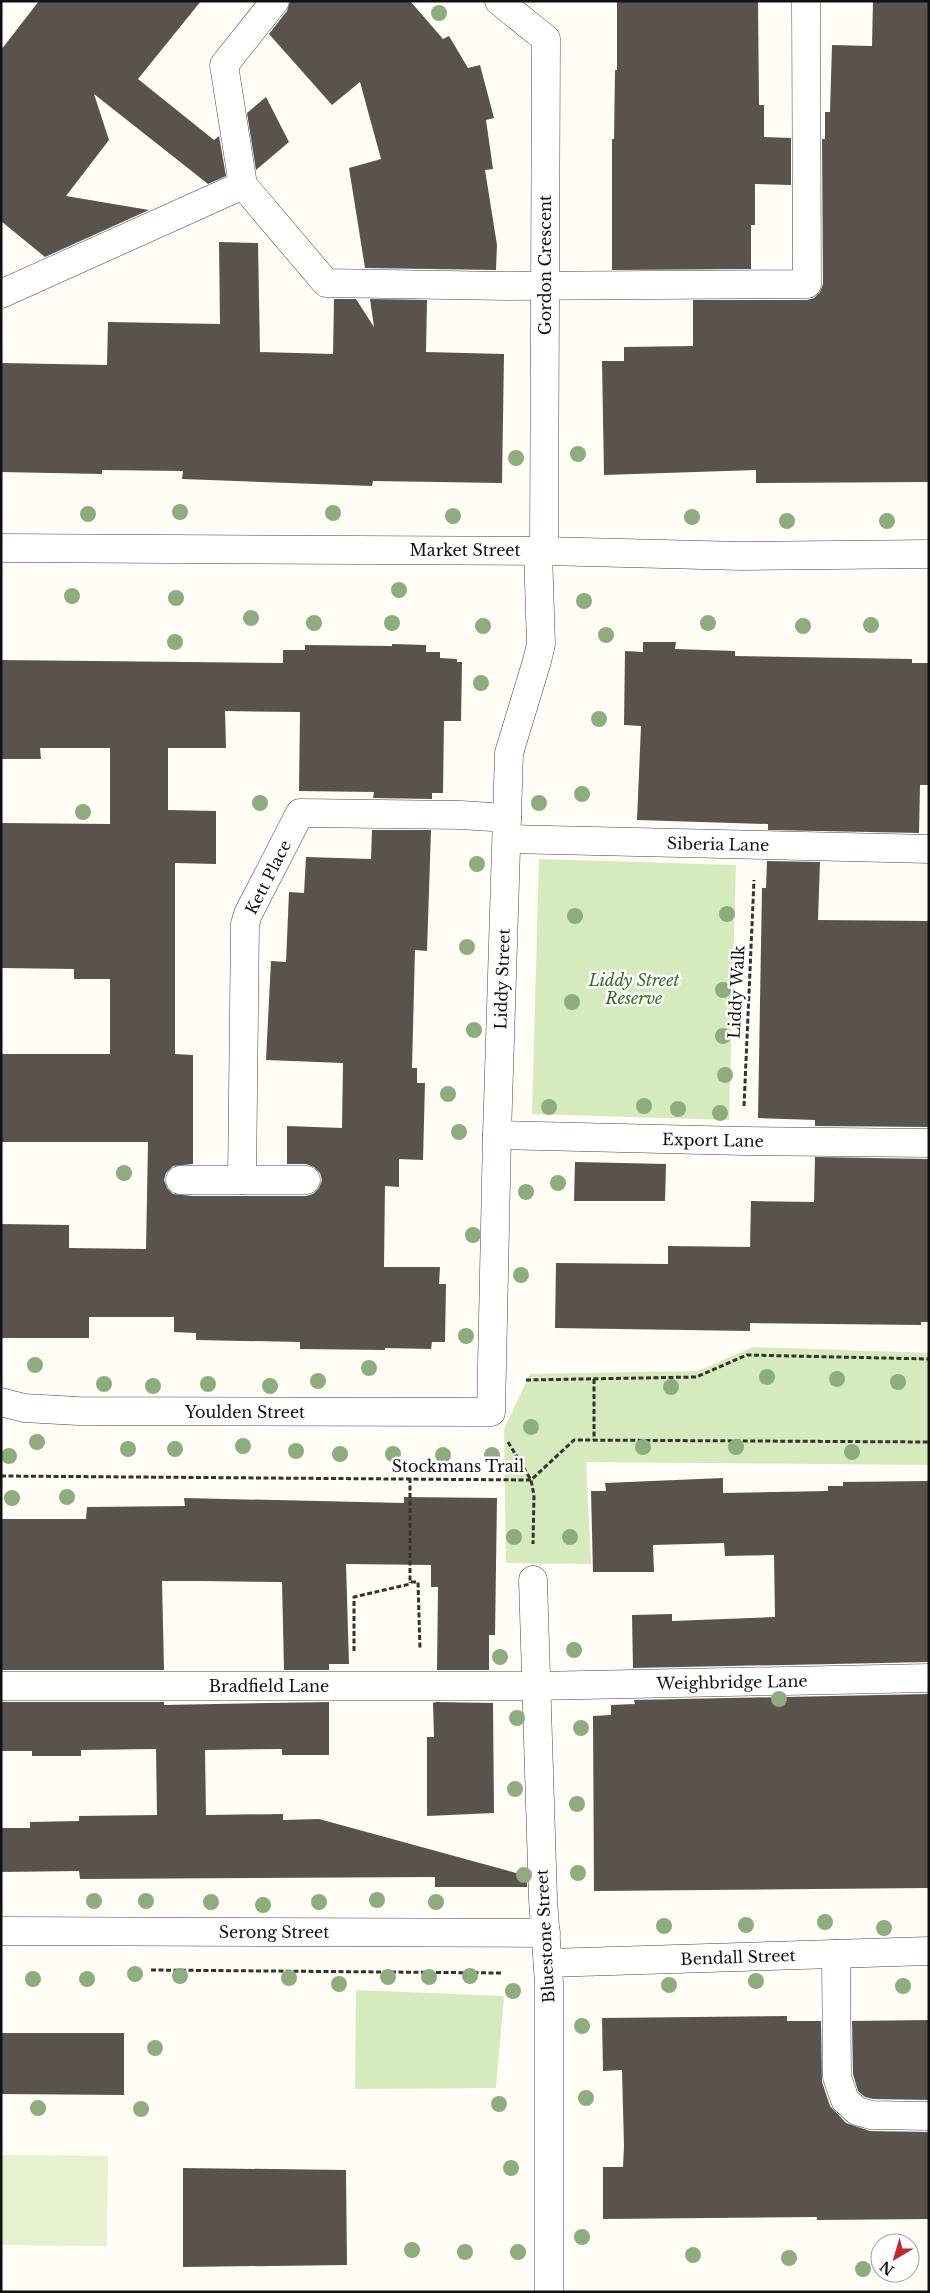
<svg xmlns="http://www.w3.org/2000/svg" width="930" height="2293" font-family="'Libre Baskerville',serif">
  <rect width="100%" height="100%" fill="#fffdf5"/>
  <g fill="#d5ebbd">
    <path d="M 539,859 L 736,865 L 729,1120 L 532,1114 Z"/>
    <path d="M 753,1347 L 929,1353 L 929,1465 L 586,1462 L 591,1564 L 506,1563 L 504,1429 L 530,1374 L 698,1371 Z"/>
    <path d="M 356,1990 L 504,1996 L 496,2088 L 355,2089 Z"/>
  </g>
  <path fill="#e6f2cf" d="M 1,2155 L 108,2156 L 107,2246 L 1,2245 Z"/>
  <g fill="#5a524d">
    <path d="M 39,1 L 201,1 L 138,79 L 214,140 L 219,136 L 226,176 L 208,184 L 94,94 L 109,140 L 66,196 L 149,210 L 45,257 L 1,221 L 1,50 Z"/>
    <path d="M 290,1 L 410,1 L 443,39 L 449,36 L 468,68 L 480,65 L 494,118 L 486,120 L 493,169 L 485,170 L 497,245 L 496,270 L 365,268 L 349,168 L 381,159 L 360,82 L 332,105 L 269,34 L 287,11 Z"/>
    <path d="M 617,1 L 758,1 L 759,105 L 764,105 L 764,137 L 791,138 L 791,185 L 755,184 L 755,225 L 751,225 L 751,269 L 612,270 L 612,139 L 614,139 L 615,70 L 617,70 Z"/>
    <path d="M 873,1 L 929,1 L 929,482 L 756,483 L 756,470 L 604,475 L 602,361 L 624,361 L 624,347 L 693,346 L 693,300 L 807,300 L 814,298 L 820,292 L 823,284 L 822,139 L 825,139 L 825,112 L 830,112 L 832,45 L 872,46 Z"/>
    <path d="M 266,97 L 289,142 L 256,170 L 247,113 Z"/>
    <path d="M 219,242 L 258,243 L 260,352 L 333,354 L 334,299 L 356,299 L 374,327 L 370,299 L 427,300 L 426,352 L 504,354 L 502,483 L 373,481 L 372,486 L 182,479 L 183,471 L 102,470 L 102,474 L 1,472 L 1,363 L 107,365 L 108,322 L 220,324 Z"/>
    <path d="M 643,642 L 676,642 L 675,649 L 735,651 L 735,656 L 912,659 L 912,663 L 929,663 L 929,785 L 920,785 L 919,833 L 768,830 L 768,824 L 637,820 L 641,726 L 624,725 L 625,651 L 643,652 Z"/>
    <path d="M 392,644 L 426,645 L 426,652 L 440,652 L 440,658 L 457,659 L 457,662 L 462,662 L 461,721 L 444,721 L 443,793 L 432,793 L 432,799 L 373,798 L 374,792 L 299,791 L 300,712 L 225,711 L 226,748 L 168,748 L 168,810 L 216,811 L 216,864 L 175,863 L 175,1054 L 193,1055 L 193,1164 L 173,1166 L 166,1173 L 164,1180 L 167,1188 L 173,1194 L 193,1196 L 306,1196 L 313,1194 L 319,1188 L 322,1180 L 320,1173 L 314,1167 L 306,1164 L 287,1164 L 287,1126 L 342,1128 L 343,1063 L 266,1060 L 271,961 L 286,962 L 289,892 L 304,893 L 306,857 L 371,859 L 372,830 L 431,830 L 427,951 L 415,950 L 412,1068 L 417,1068 L 417,1083 L 425,1083 L 423,1160 L 399,1159 L 399,1187 L 385,1186 L 384,1267 L 440,1267 L 439,1284 L 446,1284 L 445,1342 L 432,1342 L 431,1349 L 385,1348 L 385,1350 L 300,1349 L 300,1342 L 196,1340 L 196,1333 L 174,1332 L 174,1317 L 89,1317 L 89,1338 L 1,1338 L 1,1224 L 69,1225 L 69,1248 L 146,1249 L 148,1142 L 1,1142 L 1,1054 L 110,1054 L 110,979 L 74,979 L 74,969 L 1,968 L 1,823 L 110,824 L 110,748 L 40,748 L 41,759 L 1,759 L 1,660 L 283,663 L 283,650 L 305,650 L 305,645 L 392,646 Z"/>
    <path d="M 767,861 L 820,862 L 818,920 L 929,921 L 929,1127 L 815,1126 L 815,1120 L 758,1118 L 762,888 L 766,888 Z"/>
    <path d="M 815,1157 L 929,1159 L 929,1322 L 921,1322 L 921,1325 L 750,1323 L 750,1331 L 555,1328 L 556,1263 L 668,1264 L 668,1246 L 750,1247 L 751,1201 L 814,1202 Z"/>
    <path d="M 575,1162 L 666,1164 L 665,1201 L 574,1201 Z"/>
    <path d="M 723,1478 L 723,1493 L 828,1491 L 828,1486 L 843,1486 L 843,1482 L 929,1481 L 928,1662 L 633,1668 L 632,1615 L 672,1614 L 672,1621 L 775,1617 L 774,1555 L 725,1556 L 724,1543 L 653,1545 L 654,1572 L 593,1572 L 591,1491 L 606,1491 L 605,1483 Z"/>
    <path d="M 404,1497 L 497,1498 L 495,1635 L 489,1635 L 489,1670 L 437,1670 L 438,1587 L 431,1587 L 431,1565 L 346,1564 L 349,1664 L 329,1664 L 329,1670 L 284,1670 L 282,1582 L 201,1581 L 162,1581 L 164,1670 L 1,1670 L 1,1519 L 86,1519 L 87,1507 L 185,1506 L 184,1498 L 404,1503 Z"/>
    <path d="M 928,1694 L 929,1888 L 594,1891 L 593,1716 L 611,1715 L 611,1705 L 635,1704 L 634,1700 Z"/>
    <path d="M 1,1702 L 164,1702 L 164,1705 L 329,1702 L 329,1755 L 282,1755 L 282,1749 L 205,1750 L 206,1815 L 283,1814 L 283,1820 L 319,1819 L 527,1876 L 527,1887 L 435,1887 L 435,1877 L 80,1879 L 79,1871 L 1,1872 L 1,1828 L 30,1828 L 30,1822 L 79,1821 L 79,1816 L 157,1815 L 156,1749 L 81,1750 L 81,1756 L 32,1756 L 32,1751 L 1,1751 Z"/>
    <path d="M 436,1702 L 493,1703 L 494,1813 L 427,1816 L 427,1737 L 434,1737 L 433,1703 Z"/>
    <path d="M 787,2016 L 787,2021 L 821,2021 L 822,2082 L 830,2106 L 846,2123 L 870,2131 L 929,2132 L 929,2219 L 817,2220 L 817,2217 L 603,2219 L 603,2167 L 623,2167 L 624,2146 L 622,2070 L 603,2071 L 602,2018 Z"/>
    <path d="M 929,2020 L 929,2100 L 873,2099 L 865,2097 L 858,2091 L 853,2074 L 852,2021 Z"/>
    <path d="M 1,2033 L 124,2033 L 124,2095 L 1,2094 Z"/>
    <path d="M 183,2168 L 346,2170 L 347,2265 L 183,2267 Z"/>
  </g>
  <g fill="none" stroke-linecap="round" stroke-linejoin="round">
    <defs>
      <g id="minor">
        <path d="M 275,1 L 224,65 L 243,185 L 326,283 L 506,286 L 807,284 L 806,1"/>
        <path d="M 499,1 L 546,39 L 544,551"/>
        <path d="M 1,294 L 243,185"/>
        <path d="M 1,548 L 544,551 L 742,556 L 929,554"/>
        <path d="M 507,839 L 929,849"/>
        <path d="M 497,1135 L 743,1141 L 929,1143"/>
        <path d="M 180,1180 L 306,1180"/>
        <path d="M 242,1180 L 245,924 L 248,914 L 300,813 L 461,815 L 507,818"/>
        <path d="M 1,1402 L 24,1408 L 78,1411 L 491,1412 L 497,1135 L 509,753 L 537,661 L 541,644 L 538,551"/>
        <path d="M 533,1580 L 543,1899 L 549,1983 L 549,2292"/>
        <path d="M 1,1686 L 536,1686 L 929,1678"/>
        <path d="M 1,1931 L 546,1933"/>
        <path d="M 836,1954 L 837,2077 L 845,2100 L 857,2111 L 871,2115 L 929,2116"/>
        <path d="M 548,1963 L 929,1951"/>
      </g>
    </defs>
    <use href="#minor" stroke="#444" stroke-width="29"/>
    <g stroke="#333" stroke-width="3" stroke-dasharray="5 2.5" stroke-linecap="butt">
      <path d="M 744,1106 L 754,880"/>
      <path d="M 594,1379 L 594,1440"/>
      <path d="M 526,1380 L 696,1377 L 747,1355 L 929,1359"/>
      <path d="M 508,1442 L 531,1480 L 534,1495 L 533,1544"/>
      <path d="M 1,1476 L 531,1480 L 574,1440 L 929,1442"/>
      <path d="M 410,1478 L 410,1582 L 418,1582 L 420,1650"/>
      <path d="M 354,1651 L 354,1597 L 410,1584 L 410,1582"/>
      <path d="M 151,1970 L 502,1973"/>
    </g>
    <use href="#minor" stroke="#fff" stroke-width="28"/>
  </g>
  <g fill="#8dad7f">
    <circle cx="439" cy="13" r="8"/>
    <circle cx="578" cy="454" r="8"/>
    <circle cx="516" cy="458" r="8"/>
    <circle cx="180" cy="512" r="8"/>
    <circle cx="333" cy="513" r="8"/>
    <circle cx="88" cy="514" r="8"/>
    <circle cx="453" cy="516" r="8"/>
    <circle cx="692" cy="517" r="8"/>
    <circle cx="787" cy="521" r="8"/>
    <circle cx="887" cy="521" r="8"/>
    <circle cx="399" cy="590" r="8"/>
    <circle cx="72" cy="596" r="8"/>
    <circle cx="176" cy="598" r="8"/>
    <circle cx="584" cy="601" r="8"/>
    <circle cx="251" cy="618" r="8"/>
    <circle cx="314" cy="623" r="8"/>
    <circle cx="392" cy="623" r="8"/>
    <circle cx="708" cy="623" r="8"/>
    <circle cx="871" cy="625" r="8"/>
    <circle cx="483" cy="626" r="8"/>
    <circle cx="803" cy="626" r="8"/>
    <circle cx="606" cy="635" r="8"/>
    <circle cx="175" cy="642" r="8"/>
    <circle cx="481" cy="683" r="8"/>
    <circle cx="599" cy="719" r="8"/>
    <circle cx="582" cy="794" r="8"/>
    <circle cx="260" cy="803" r="8"/>
    <circle cx="539" cy="803" r="8"/>
    <circle cx="83" cy="812" r="8"/>
    <circle cx="477" cy="864" r="8"/>
    <circle cx="727" cy="914" r="8"/>
    <circle cx="575" cy="916" r="8"/>
    <circle cx="467" cy="947" r="8"/>
    <circle cx="723" cy="990" r="8"/>
    <circle cx="572" cy="1002" r="8"/>
    <circle cx="474" cy="1030" r="8"/>
    <circle cx="723" cy="1036" r="8"/>
    <circle cx="725" cy="1075" r="8"/>
    <circle cx="448" cy="1094" r="8"/>
    <circle cx="644" cy="1106" r="8"/>
    <circle cx="549" cy="1107" r="8"/>
    <circle cx="678" cy="1109" r="8"/>
    <circle cx="720" cy="1113" r="8"/>
    <circle cx="459" cy="1132" r="8"/>
    <circle cx="124" cy="1173" r="8"/>
    <circle cx="558" cy="1183" r="8"/>
    <circle cx="526" cy="1192" r="8"/>
    <circle cx="473" cy="1235" r="8"/>
    <circle cx="521" cy="1275" r="8"/>
    <circle cx="466" cy="1336" r="8"/>
    <circle cx="35" cy="1365" r="8"/>
    <circle cx="369" cy="1368" r="8"/>
    <circle cx="767" cy="1377" r="8"/>
    <circle cx="837" cy="1379" r="8"/>
    <circle cx="318" cy="1381" r="8"/>
    <circle cx="898" cy="1382" r="8"/>
    <circle cx="104" cy="1384" r="8"/>
    <circle cx="208" cy="1384" r="8"/>
    <circle cx="153" cy="1386" r="8"/>
    <circle cx="270" cy="1386" r="8"/>
    <circle cx="671" cy="1387" r="8"/>
    <circle cx="531" cy="1427" r="8"/>
    <circle cx="37" cy="1442" r="8"/>
    <circle cx="243" cy="1446" r="8"/>
    <circle cx="643" cy="1447" r="8"/>
    <circle cx="736" cy="1447" r="8"/>
    <circle cx="128" cy="1449" r="8"/>
    <circle cx="175" cy="1449" r="8"/>
    <circle cx="296" cy="1451" r="8"/>
    <circle cx="852" cy="1452" r="8"/>
    <circle cx="340" cy="1454" r="8"/>
    <circle cx="393" cy="1454" r="8"/>
    <circle cx="443" cy="1455" r="8"/>
    <circle cx="492" cy="1455" r="8"/>
    <circle cx="9" cy="1456" r="8"/>
    <circle cx="67" cy="1497" r="8"/>
    <circle cx="12" cy="1498" r="8"/>
    <circle cx="514" cy="1537" r="8"/>
    <circle cx="570" cy="1537" r="8"/>
    <circle cx="574" cy="1650" r="8"/>
    <circle cx="500" cy="1657" r="8"/>
    <circle cx="779" cy="1699" r="8"/>
    <circle cx="517" cy="1718" r="8"/>
    <circle cx="581" cy="1728" r="8"/>
    <circle cx="515" cy="1789" r="8"/>
    <circle cx="577" cy="1804" r="8"/>
    <circle cx="578" cy="1873" r="8"/>
    <circle cx="524" cy="1875" r="8"/>
    <circle cx="377" cy="1900" r="8"/>
    <circle cx="94" cy="1901" r="8"/>
    <circle cx="146" cy="1901" r="8"/>
    <circle cx="211" cy="1902" r="8"/>
    <circle cx="319" cy="1902" r="8"/>
    <circle cx="436" cy="1902" r="8"/>
    <circle cx="263" cy="1905" r="8"/>
    <circle cx="825" cy="1922" r="8"/>
    <circle cx="746" cy="1925" r="8"/>
    <circle cx="664" cy="1926" r="8"/>
    <circle cx="884" cy="1928" r="8"/>
    <circle cx="135" cy="1974" r="8"/>
    <circle cx="180" cy="1976" r="8"/>
    <circle cx="470" cy="1976" r="8"/>
    <circle cx="388" cy="1977" r="8"/>
    <circle cx="429" cy="1977" r="8"/>
    <circle cx="289" cy="1978" r="8"/>
    <circle cx="33" cy="1979" r="8"/>
    <circle cx="87" cy="1979" r="8"/>
    <circle cx="756" cy="1981" r="8"/>
    <circle cx="339" cy="1984" r="8"/>
    <circle cx="669" cy="1985" r="8"/>
    <circle cx="903" cy="1986" r="8"/>
    <circle cx="513" cy="1991" r="8"/>
    <circle cx="582" cy="2026" r="8"/>
    <circle cx="155" cy="2048" r="8"/>
    <circle cx="586" cy="2098" r="8"/>
    <circle cx="499" cy="2104" r="8"/>
    <circle cx="38" cy="2108" r="8"/>
    <circle cx="141" cy="2109" r="8"/>
    <circle cx="511" cy="2168" r="8"/>
    <circle cx="582" cy="2237" r="8"/>
    <circle cx="412" cy="2250" r="8"/>
    <circle cx="465" cy="2252" r="8"/>
    <circle cx="518" cy="2252" r="8"/>
    <circle cx="693" cy="2255" r="8"/>
    <circle cx="789" cy="2258" r="8"/>
    <circle cx="863" cy="2269" r="8"/>
  </g>
  <g text-anchor="middle" stroke-width="5" stroke-linejoin="round" paint-order="stroke">
    <g font-size="16" fill="#111" stroke="#fff">
      <text transform="translate(545 265) rotate(-90)" y="6">Gordon Crescent</text>
      <text x="465" y="556">Market Street</text>
      <text transform="translate(718 844) rotate(1)" y="6">Siberia Lane</text>
      <text transform="translate(268 877) rotate(-63)" y="6">Kett Place</text>
      <text transform="translate(502 979) rotate(-88)" y="6">Liddy Street</text>
      <text transform="translate(736 992) rotate(-87)" y="6">Liddy Walk</text>
      <text transform="translate(713 1140) rotate(1)" y="6">Export Lane</text>
      <text x="245" y="1418">Youlden Street</text>
      <text x="458" y="1472">Stockmans Trail</text>
      <text transform="translate(732 1682) rotate(-1)" y="6">Weighbridge Lane</text>
      <text x="269" y="1692">Bradfield Lane</text>
      <text x="274" y="1938">Serong Street</text>
      <text transform="translate(545 1936) rotate(-93)" y="6">Bluestone Street</text>
      <text transform="translate(738 1957) rotate(-2)" y="6">Bendall Street</text>
    </g>
    <g font-size="16" font-style="italic" fill="#2f6b1f" stroke="#fff">
      <text x="634" y="986">Liddy Street<tspan x="634" dy="18">Reserve</tspan></text>
    </g>
  </g>
  <rect width="930" height="2293" fill="none" stroke="#111111" stroke-width="5"/>
  <g transform="translate(895 2258) rotate(218)"><circle r="24" fill="#ffffff" stroke="#a0a0a0"/>
  <path d="M0-4L9 19L0 12L-9 19Z" fill="#c4262e"/>
  <text y="-8" font-size="14" font-weight="bold" text-anchor="middle" fill="#111111">N</text>
  </g>
</svg>
